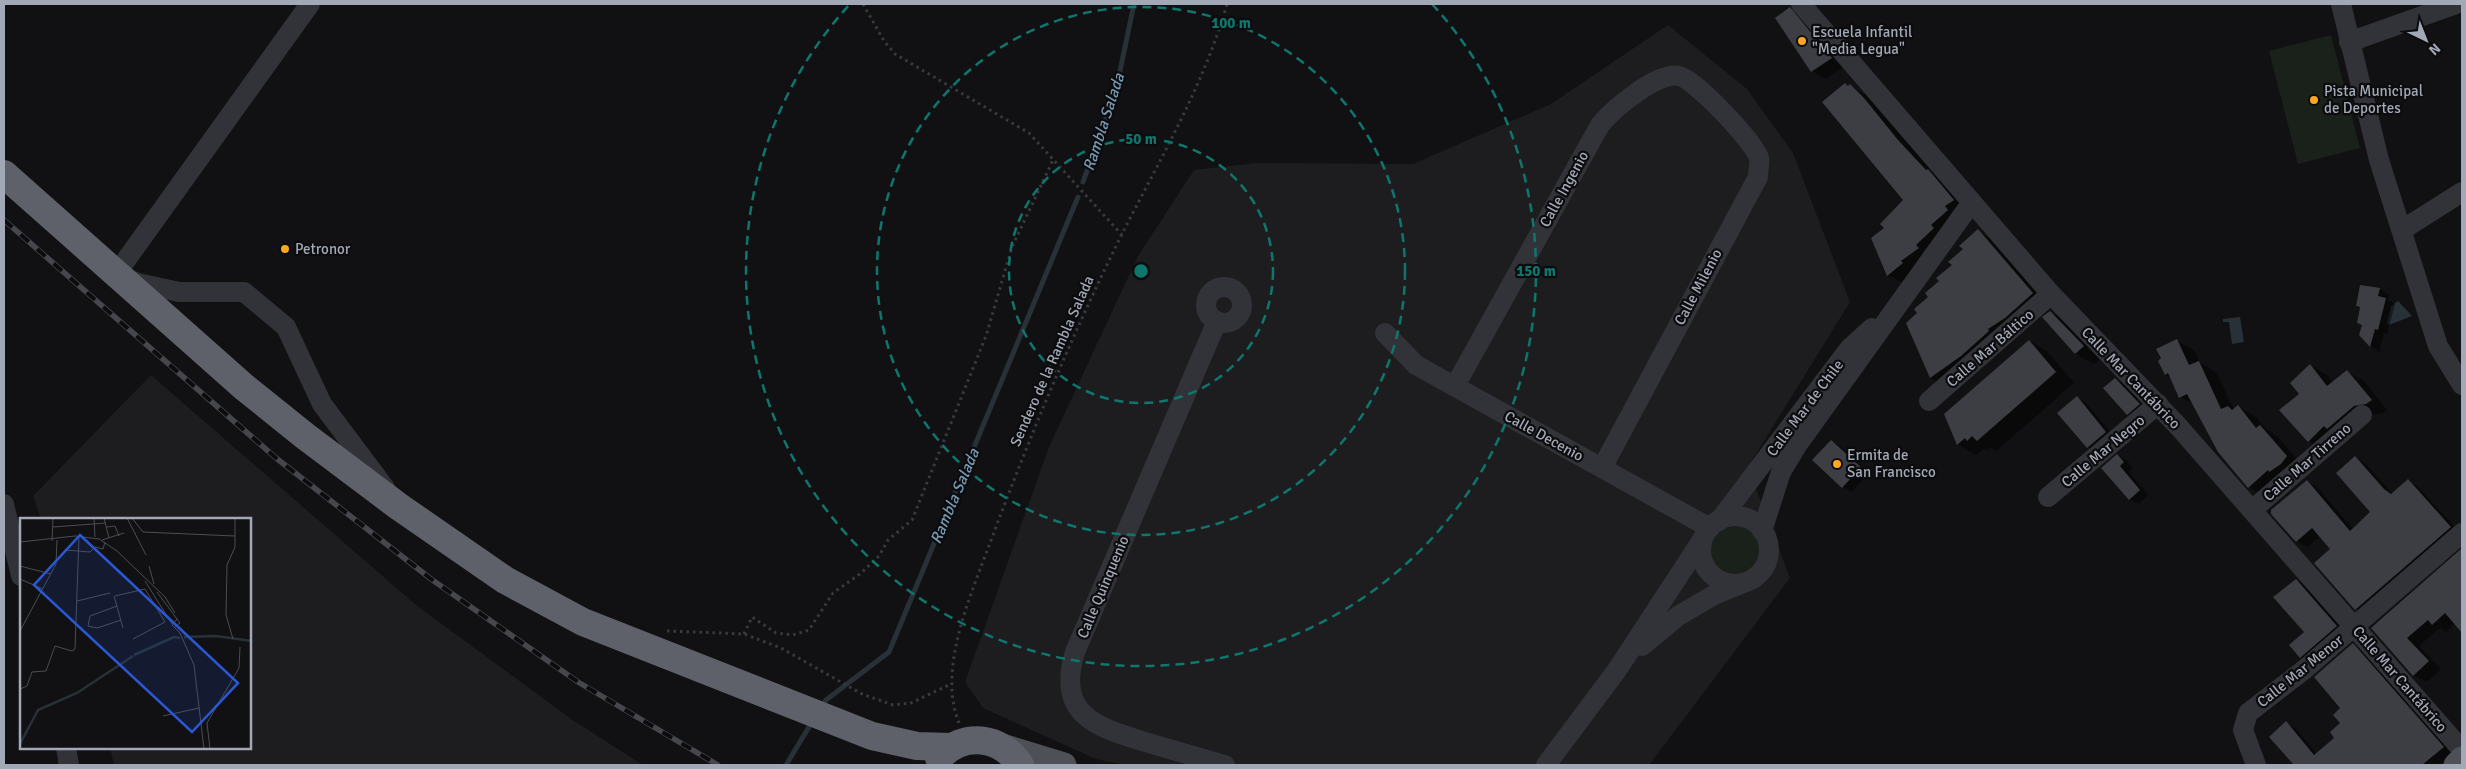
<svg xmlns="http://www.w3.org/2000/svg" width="2466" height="769" font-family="Signika,sans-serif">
  <rect width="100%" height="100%" fill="#111113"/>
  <g fill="#1d1d20">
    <path d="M 1668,25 L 1747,89 L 1793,153 L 1850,302 L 1748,467 L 1790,578 L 1649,765 L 1124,765 L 1096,759 L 983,708 L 965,682 L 1049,447 L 1138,256 L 1194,170 L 1257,163 L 1413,164 L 1551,104 Z"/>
    <path d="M 151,375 L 416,605 L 574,721 L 643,765 L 114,765 L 110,748 L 250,748 L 250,519 L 41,519 L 33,496 Z"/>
  </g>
  <g fill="#19211a">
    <path d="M 2331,35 L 2360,148 L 2298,164 L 2269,51 Z"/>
    <circle cx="1735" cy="551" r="28"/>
  </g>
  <g fill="#273137">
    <path d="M 2398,301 L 2412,316 L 2389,325 L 2387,323 L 2391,306 Z"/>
    <path d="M 2240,317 L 2244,342 L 2232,344 L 2229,322 L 2223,322 L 2223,319 Z"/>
  </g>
  <g fill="#0007">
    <path d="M 1790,9 L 1804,17 L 1845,66 L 1826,79 L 1812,71 Z"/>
    <path d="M 1845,84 L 1868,96 L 1972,211 L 1907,285 L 1888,275 L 1905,200 Z"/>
    <path d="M 1978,231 L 1996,242 L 2051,304 L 1949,388 L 1931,378 L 1908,323 L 1919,313 Z"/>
    <path d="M 2380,289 L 2389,295 L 2388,300 L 2395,304 L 2387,334 L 2384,334 L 2379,352 L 2371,346 L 2360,334 Z"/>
    <path d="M 2050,312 L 2069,323 L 2102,357 L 2094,364 L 2075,354 Z"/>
    <path d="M 2030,341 L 2048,352 L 2074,383 L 1996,451 L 1990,447 L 1987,451 L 1983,449 L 1976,455 L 1958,444 Z"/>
    <path d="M 2177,341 L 2195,351 L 2200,363 L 2216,372 L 2234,410 L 2238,406 L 2256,417 L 2267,430 L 2278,437 L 2304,467 L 2267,498 L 2249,487 L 2219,451 L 2194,404 L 2180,397 L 2172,378 L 2166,375 L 2159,361 Z"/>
    <path d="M 2310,365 L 2327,375 L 2333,383 L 2347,372 L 2364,381 L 2387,410 L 2383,413 L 2371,415 L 2325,451 L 2309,441 L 2300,394 Z"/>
    <path d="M 2116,380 L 2125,385 L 2149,410 L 2137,419 L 2128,414 Z"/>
    <path d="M 2077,398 L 2086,403 L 2115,438 L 2097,453 L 2088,447 L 2059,413 Z"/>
    <path d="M 1832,442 L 1841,447 L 1869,473 L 1852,492 L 1843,487 Z"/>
    <path d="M 2118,455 L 2127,461 L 2133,468 L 2129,472 L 2148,495 L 2139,504 L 2129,499 L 2102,468 Z"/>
    <path d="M 2355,457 L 2365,463 L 2393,494 L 2408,481 L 2418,487 L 2461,534 L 2366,615 L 2356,609 L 2332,549 L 2321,536 L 2307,547 L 2297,541 L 2307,481 L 2317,487 L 2353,529 L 2372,512 Z"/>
    <path d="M 2462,550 L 2462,631 L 2455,623 L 2446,632 L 2440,628 L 2419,646 L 2441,669 L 2427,682 L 2413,675 L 2372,628 Z"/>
    <path d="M 2296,580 L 2306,586 L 2346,631 L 2310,662 L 2301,657 L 2306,632 Z"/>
    <path d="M 2353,645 L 2363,651 L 2453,754 L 2440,765 L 2295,765 L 2271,737 L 2286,723 L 2296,729 L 2317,754 L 2336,738 L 2341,723 Z"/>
  </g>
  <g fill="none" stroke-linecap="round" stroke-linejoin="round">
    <g stroke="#273137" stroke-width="5">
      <path d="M 1083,182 L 1116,90 L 1134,4"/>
      <path d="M 822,706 L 826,700 L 889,652 L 1078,197"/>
      <path d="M 786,765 L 812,722"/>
    </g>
  </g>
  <g fill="#3d3e43">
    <path d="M 1790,7 L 1832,58 L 1811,72 L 1775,18 Z"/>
    <path d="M 1845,83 L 1848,86 L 1850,84 L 1864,98 L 1898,140 L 1926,170 L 1928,169 L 1954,200 L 1945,206 L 1948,210 L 1931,225 L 1934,228 L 1916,245 L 1919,248 L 1901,261 L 1903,263 L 1887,276 L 1871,238 L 1884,228 L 1880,224 L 1903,200 L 1822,102 Z"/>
    <path d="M 1978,229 L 2033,293 L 2005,318 L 1988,329 L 1989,331 L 1961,356 L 1930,378 L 1906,323 L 1917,313 L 1914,309 L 1928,297 L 1925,293 L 1939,281 L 1936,278 L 1952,265 L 1948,262 L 1963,249 L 1959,246 Z"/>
    <path d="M 2360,285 L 2380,288 L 2378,296 L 2386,298 L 2378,330 L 2375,329 L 2370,347 L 2359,335 L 2362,325 L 2357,323 L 2360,307 L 2356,306 Z"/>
    <path d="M 2050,311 L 2084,346 L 2075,354 L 2042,317 Z"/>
    <path d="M 2177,339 L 2189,365 L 2199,361 L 2221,409 L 2228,406 L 2232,410 L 2238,405 L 2256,428 L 2260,425 L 2287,456 L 2281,464 L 2269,472 L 2268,470 L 2248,488 L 2218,452 L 2187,394 L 2179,398 L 2168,373 L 2165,375 L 2158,361 L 2161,358 L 2156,349 Z"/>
    <path d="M 2029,340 L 2056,372 L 1977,441 L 1972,436 L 1967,441 L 1965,438 L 1957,445 L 1944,414 Z"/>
    <path d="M 2310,364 L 2327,386 L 2347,370 L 2372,400 L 2366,404 L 2354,406 L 2327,429 L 2324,426 L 2308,442 L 2279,410 L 2299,394 L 2290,383 Z"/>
    <path d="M 2115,378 L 2140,404 L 2127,415 L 2103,388 Z"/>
    <path d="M 2077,396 L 2106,432 L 2087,448 L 2057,413 Z"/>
    <path d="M 1831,440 L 1861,467 L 1842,488 L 1812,460 Z"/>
    <path d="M 2117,454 L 2124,462 L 2120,466 L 2140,490 L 2129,500 L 2101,468 Z"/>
    <path d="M 2355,456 L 2384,489 L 2391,494 L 2408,479 L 2451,527 L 2355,610 L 2314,563 L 2330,549 L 2312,528 L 2296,542 L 2271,514 L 2271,510 L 2307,480 L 2350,531 L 2370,512 L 2336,473 Z"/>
    <path d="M 2462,548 L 2462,633 L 2445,613 L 2432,625 L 2428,620 L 2407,638 L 2429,661 L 2413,676 L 2371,628 Z"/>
    <path d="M 2296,579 L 2337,626 L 2300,658 L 2289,645 L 2304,632 L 2273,597 Z"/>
    <path d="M 2353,643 L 2444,747 L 2422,765 L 2294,765 L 2269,737 L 2286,721 L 2314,755 L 2334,738 L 2330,732 L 2340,723 L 2333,715 L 2340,708 L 2314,677 Z"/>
  </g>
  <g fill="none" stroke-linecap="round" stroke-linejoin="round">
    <g stroke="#383a3f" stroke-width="3" stroke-dasharray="2.5 4" stroke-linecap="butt">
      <path d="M 863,4 L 884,41 L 895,54 L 1029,133 L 1122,235"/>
      <path d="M 667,631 L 744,634 L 781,648 L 862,694 L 893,705 L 911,703 L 951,684"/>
      <path d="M 744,634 L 752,617 L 776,633 L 793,635 L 809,630 L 833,593 L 860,574 L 879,556 L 888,540 L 912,520 L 986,336 L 1012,247 L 1053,160"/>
      <path d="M 959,723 C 937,669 971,595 990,543 C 1029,438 1072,335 1122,234 C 1160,159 1204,85 1227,4"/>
    </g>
    <g stroke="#323338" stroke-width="20">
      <path d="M 310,4 L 116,274 L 138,283 L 179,292 L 244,292 L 286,327 L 322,404 L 385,488"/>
      <path d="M 1801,4 L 2051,294 L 2178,426 L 2462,750"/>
      <path d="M 2341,4 L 2379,160 L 2438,346 L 2462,385"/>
      <path d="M 2349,42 L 2456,4"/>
      <path d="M 2402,230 L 2462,192"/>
      <circle cx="1224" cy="305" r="18"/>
      <path d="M 1217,321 L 1075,652 C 1055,718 1100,728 1152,744 C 1176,751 1201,758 1225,765"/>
      <path d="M 1385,333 L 1416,365 L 1710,528"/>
      <path d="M 1455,386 L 1600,125 C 1613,109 1658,71 1679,76 C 1695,79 1754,142 1759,158 C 1760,163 1758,171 1758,177 L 1602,468"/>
      <path d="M 1929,401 L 2051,294"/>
      <path d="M 2048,497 L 2158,404"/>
      <path d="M 4,504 L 21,576"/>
      <path d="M 2252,510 L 2362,415"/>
      <circle cx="1735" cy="550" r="34"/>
      <path d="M 1719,521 L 1849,349 L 1872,328"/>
      <path d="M 1762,531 L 1781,472 L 1796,447 L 1972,202"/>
      <path d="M 1642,646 L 1678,616 L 1714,595 L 1741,584"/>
      <path d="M 66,748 L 69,765"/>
      <path d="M 1546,765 L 1617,670 L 1702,540"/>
      <path d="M 2256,765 L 2243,730 L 2248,713 L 2305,669 L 2462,533"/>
    </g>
    <g stroke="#4e5057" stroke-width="25">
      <path d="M 1002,746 L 1064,765"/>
      <path d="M 2456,765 L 2462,759"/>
    </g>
    <g stroke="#5e6169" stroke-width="28">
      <path d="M 4,174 L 244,387 L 305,436 L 398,506 L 505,580 L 583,622 L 872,736 L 917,746 L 951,747"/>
      <path d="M 939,758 C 963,731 1001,736 1020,765"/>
    </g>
    <defs>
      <path id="rail" d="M 4,220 L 276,458 L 431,579 L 578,682 L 718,765"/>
    </defs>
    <use href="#rail" stroke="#45474d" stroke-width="5.5"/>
    <use href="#rail" stroke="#0c0c0e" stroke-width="4" stroke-dasharray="11" stroke-linecap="butt"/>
  </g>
  <g fill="none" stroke="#0f766e" stroke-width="2.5" stroke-dasharray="9 6">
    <circle cx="1141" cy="271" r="132"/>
    <circle cx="1141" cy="271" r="264"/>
    <path d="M1432 4A395 395 0 1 1 850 4"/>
  </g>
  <g fill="#fda720" stroke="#0c0c0e" stroke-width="2">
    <circle cx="1802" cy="41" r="5"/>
    <circle cx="2314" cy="100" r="5"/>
    <circle cx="285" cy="249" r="5"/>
    <circle cx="1837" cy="464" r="5"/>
  </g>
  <g text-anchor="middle" stroke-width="4.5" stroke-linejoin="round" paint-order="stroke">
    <g font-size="15" fill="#a2a8b5" stroke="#0c0c0e" text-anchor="start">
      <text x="1812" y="37">Escuela Infantil<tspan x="1812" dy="17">"Media Legua"</tspan></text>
      <text x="2324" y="96">Pista Municipal<tspan x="2324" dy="17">de Deportes</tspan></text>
      <text x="295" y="254">Petronor</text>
      <text x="1847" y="460">Ermita de<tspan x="1847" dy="17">San Francisco</tspan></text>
    </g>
    <g font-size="15" fill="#a2a8b5" stroke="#0c0c0e">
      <text transform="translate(1564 189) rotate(-61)" y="5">Calle Ingenio</text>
      <text transform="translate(1698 287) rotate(-62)" y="5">Calle Milenio</text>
      <text transform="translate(1990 348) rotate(-41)" y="5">Calle Mar Báltico</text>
      <text transform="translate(1052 361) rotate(-66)" y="5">Sendero de la Rambla Salada</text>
      <text transform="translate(2131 378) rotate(46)" y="5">Calle Mar Cantábrico</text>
      <text transform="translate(1805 408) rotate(-53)" y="5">Calle Mar de Chile</text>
      <text transform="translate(1544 436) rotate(29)" y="5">Calle Decenio</text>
      <text transform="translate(2103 451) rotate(-40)" y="5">Calle Mar Negro</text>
      <text transform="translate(2307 462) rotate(-41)" y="5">Calle Mar Tirreno</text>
      <text transform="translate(1103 587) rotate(-67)" y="5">Calle Quinquenio</text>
      <text transform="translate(2300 671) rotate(-39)" y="5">Calle Mar Menor</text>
      <text transform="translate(2400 679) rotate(49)" y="5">Calle Mar Cantábrico</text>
    </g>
    <g font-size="16" font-style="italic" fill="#7699b2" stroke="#0c0c0e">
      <text transform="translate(1103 122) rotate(-72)" y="6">Rambla Salada</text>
      <text transform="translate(954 496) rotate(-67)" y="6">Rambla Salada</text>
    </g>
  </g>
  <g transform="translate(20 518)">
    <rect width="231" height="231" fill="#111113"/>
    <path fill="none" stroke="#273137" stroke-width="2.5" d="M 164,119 L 196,118 L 232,123M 114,137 L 154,119 L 160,120M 0,226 L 18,192 L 57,175 L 113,138"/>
    <path fill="none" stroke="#4b4d54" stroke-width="1" d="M 74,0 L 75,19M 84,0 L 89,20M 107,0 L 126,37M 112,0 L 123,14 L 215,18M 33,9 L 86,5M 87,9 L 95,8 L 99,18M 82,22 L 104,15M 32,23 L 33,0M 0,24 L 55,18 L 79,21 L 97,33 L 145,79 L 155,95M 45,32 L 70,34 L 75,29 L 83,31 L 85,24M 0,48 L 31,56M 129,48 L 134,66M 0,61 L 23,71M 125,63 L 152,106M 137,74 L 157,101M 94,78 L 103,110M 95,78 L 125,71M 57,83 L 90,75M 97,88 L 70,98 L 68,108 L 77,110 L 101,102M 155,109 L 160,105 L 157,101 L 152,107 L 160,115 L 174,147 L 184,231M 0,113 L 36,46 L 37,22M 113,121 L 145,104 L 125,71M 213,121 L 206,97 L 207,47 L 215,29 L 215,0M 0,171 L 7,168 L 12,154 L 26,153 L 35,128 L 52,133 L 55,131 L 59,18M 143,198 L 179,190M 190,231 L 187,205 L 219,150 L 220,129"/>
    <path fill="#2a57d4" fill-opacity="0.15" stroke="#2a57d4" stroke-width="2.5" d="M 60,17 L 218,165 L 172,214 L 14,67 Z"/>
    <rect width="231" height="231" fill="none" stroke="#a2a8b5" stroke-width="2.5"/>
  </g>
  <circle cx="1141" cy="271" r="8" fill="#0f766e" stroke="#0c0c0e" stroke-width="2.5"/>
  <g font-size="15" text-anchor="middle" font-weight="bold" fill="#0f766e" stroke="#0c0c0e" stroke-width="4.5" stroke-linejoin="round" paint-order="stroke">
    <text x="1231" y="28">100 m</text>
    <text x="1141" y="144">50 m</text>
    <text x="1536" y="276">150 m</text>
  </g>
  <rect width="2466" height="769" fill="none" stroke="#a2a8b5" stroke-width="10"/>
  <g transform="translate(2426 40) rotate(137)" stroke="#0c0c0e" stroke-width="4" paint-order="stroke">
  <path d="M0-4L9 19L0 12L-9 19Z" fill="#a2a8b5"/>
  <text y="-8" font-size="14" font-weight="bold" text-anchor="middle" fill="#a2a8b5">N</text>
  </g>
</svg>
